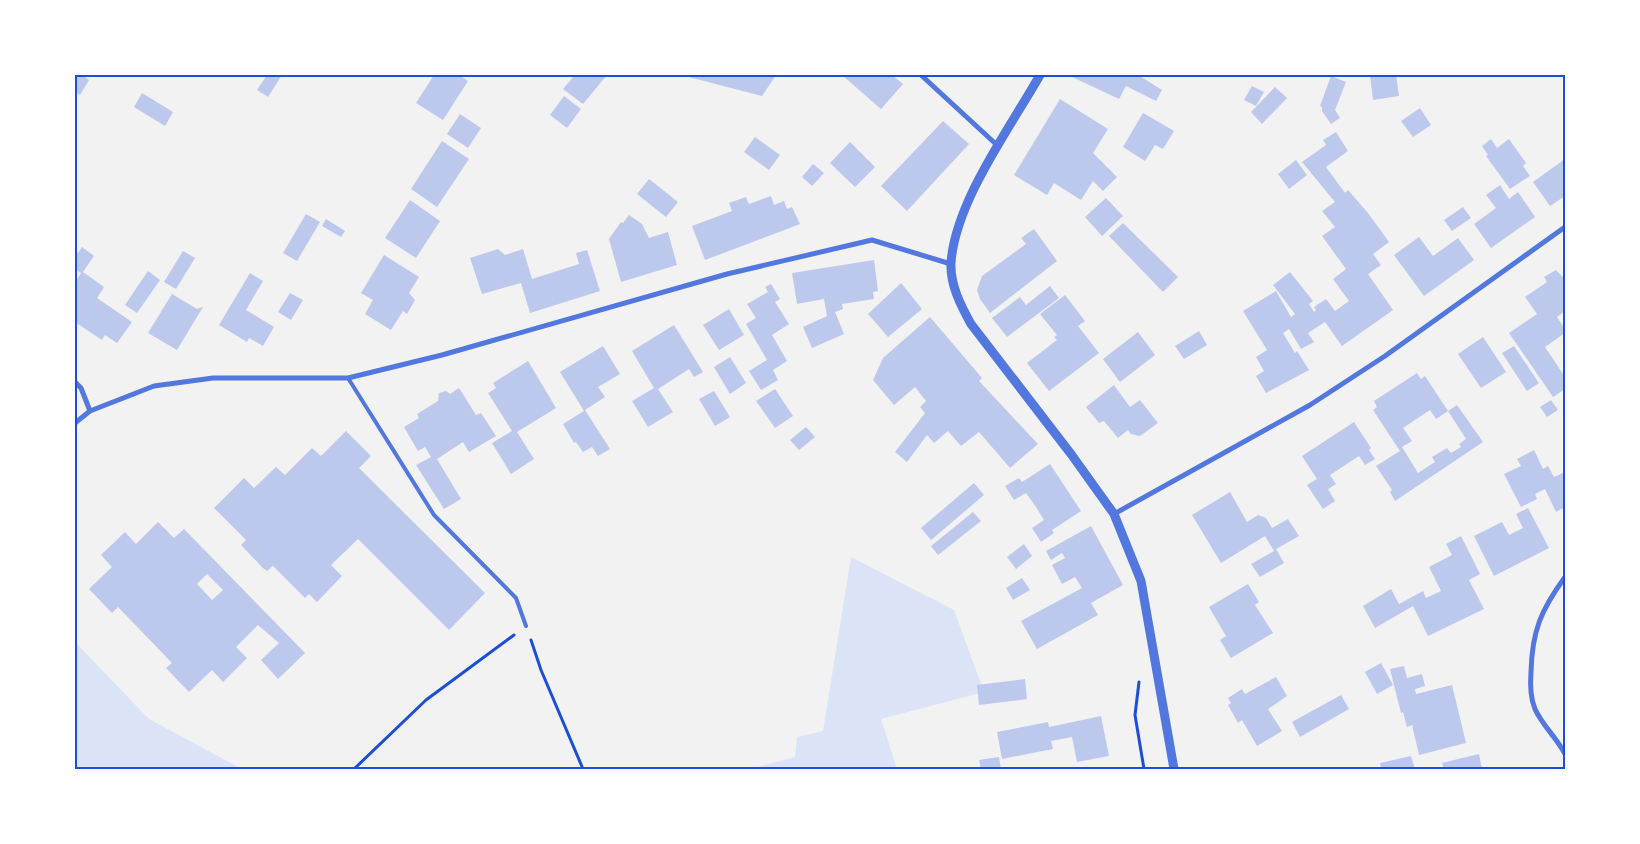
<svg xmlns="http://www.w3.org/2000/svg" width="1640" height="844" font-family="'Zilla Slab',serif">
  <rect width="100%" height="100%" fill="#f2f2f2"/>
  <g fill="#dbe4f7">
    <path d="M 851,557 L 954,610 L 984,692 L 881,719 L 897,769 L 750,769 L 795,757 L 797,737 L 823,731 Z"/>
    <path d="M 75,642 L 149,719 L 242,769 L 75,769 Z"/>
  </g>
  <g fill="#bdc9ec" fill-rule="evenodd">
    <path d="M 75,75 L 82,75 L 89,80 L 80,95 L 75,92 Z"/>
    <path d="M 267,75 L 282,75 L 268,97 L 257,90 Z"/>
    <path d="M 434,75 L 459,75 L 468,81 L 443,120 L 416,103 Z"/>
    <path d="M 575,75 L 607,75 L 583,104 L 563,89 Z"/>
    <path d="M 681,75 L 776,75 L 762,96 Z"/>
    <path d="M 842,75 L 892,75 L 903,84 L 881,109 Z"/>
    <path d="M 1068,75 L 1138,75 L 1162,90 L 1156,101 L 1126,86 L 1119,99 Z"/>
    <path d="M 1370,75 L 1396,75 L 1399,96 L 1373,100 Z"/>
    <path d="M 1331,76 L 1346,82 L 1335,110 L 1340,118 L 1331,124 L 1322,111 L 1322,107 L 1320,106 Z"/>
    <path d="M 1252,86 L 1264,92 L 1256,106 L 1244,100 Z"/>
    <path d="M 1275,87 L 1287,98 L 1262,124 L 1251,112 Z"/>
    <path d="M 142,93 L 173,112 L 165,126 L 134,107 Z"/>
    <path d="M 564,96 L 581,109 L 567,128 L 550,115 Z"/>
    <path d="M 1060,99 L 1108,129 L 1093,153 L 1117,177 L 1103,191 L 1093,181 L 1081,200 L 1054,183 L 1047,195 L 1014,175 Z"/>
    <path d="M 1420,108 L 1431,125 L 1413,137 L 1401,121 Z"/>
    <path d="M 1143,113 L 1174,131 L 1163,149 L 1155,145 L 1145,161 L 1123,147 Z"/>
    <path d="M 460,114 L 481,128 L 468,148 L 447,134 Z"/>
    <path d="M 943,121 L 969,144 L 907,211 L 881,186 Z"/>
    <path d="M 1336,132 L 1348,151 L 1326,167 L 1345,193 L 1348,190 L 1368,213 L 1389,242 L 1373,254 L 1381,265 L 1368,274 L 1393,310 L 1342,346 L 1325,322 L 1308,333 L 1314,342 L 1301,349 L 1289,329 L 1283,333 L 1295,353 L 1297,351 L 1309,370 L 1266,393 L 1256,376 L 1264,371 L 1256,357 L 1267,350 L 1243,311 L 1276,291 L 1291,317 L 1295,314 L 1273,285 L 1290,272 L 1313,301 L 1309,304 L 1314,312 L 1316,310 L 1314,307 L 1326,299 L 1335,311 L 1349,301 L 1333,279 L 1346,269 L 1322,236 L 1335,227 L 1322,211 L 1335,202 L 1302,162 L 1326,145 L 1323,140 Z"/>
    <path d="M 755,137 L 780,155 L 769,170 L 744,152 Z"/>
    <path d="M 1491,139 L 1497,148 L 1509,139 L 1526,163 L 1523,166 L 1530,176 L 1510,189 L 1486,156 L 1488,155 L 1482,146 Z"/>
    <path d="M 442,141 L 469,159 L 437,207 L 411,189 Z"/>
    <path d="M 850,142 L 875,167 L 855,187 L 830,163 Z"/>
    <path d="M 1565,159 L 1565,196 L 1550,206 L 1533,182 Z"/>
    <path d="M 1296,160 L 1307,175 L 1289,189 L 1278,174 Z"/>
    <path d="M 813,164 L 824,173 L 812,186 L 802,177 Z"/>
    <path d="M 649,179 L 678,202 L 666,217 L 637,194 Z"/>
    <path d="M 1500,185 L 1509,199 L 1518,192 L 1535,217 L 1491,248 L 1474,224 L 1496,208 L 1486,195 Z"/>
    <path d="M 771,196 L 774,205 L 784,201 L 787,209 L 792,207 L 800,224 L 705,260 L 692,226 L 732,211 L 729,203 L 746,197 L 749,204 Z"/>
    <path d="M 1106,198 L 1123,216 L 1102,236 L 1085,217 Z"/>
    <path d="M 410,200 L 440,221 L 416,258 L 385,238 Z"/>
    <path d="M 1463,207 L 1471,218 L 1452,231 L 1444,220 Z"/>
    <path d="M 306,214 L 320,222 L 297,261 L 283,253 Z"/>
    <path d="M 629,215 L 642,224 L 649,238 L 668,232 L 677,265 L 621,282 L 609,239 L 621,222 L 623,223 Z"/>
    <path d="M 326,219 L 345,231 L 341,237 L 322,226 Z"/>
    <path d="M 1123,223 L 1178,277 L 1163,292 L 1109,236 Z"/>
    <path d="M 1034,229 L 1057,261 L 990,313 L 980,299 L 977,290 L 982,276 L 1026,244 L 1021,238 Z"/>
    <path d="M 1419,237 L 1433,256 L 1458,238 L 1474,260 L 1424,296 L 1394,255 Z"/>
    <path d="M 82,247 L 94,256 L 83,272 L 104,287 L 97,298 L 132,322 L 117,343 L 105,335 L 102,340 L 75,322 L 75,283 L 81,273 L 75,269 L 75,257 Z"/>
    <path d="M 498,249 L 505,255 L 523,249 L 532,279 L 579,264 L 576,253 L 587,250 L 600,291 L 530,313 L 521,283 L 482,294 L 470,258 Z"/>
    <path d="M 183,251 L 195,258 L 176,289 L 164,282 Z"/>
    <path d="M 384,255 L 419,277 L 409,293 L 415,300 L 407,314 L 403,311 L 391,330 L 365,314 L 373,300 L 361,293 Z"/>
    <path d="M 874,260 L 878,291 L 873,292 L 874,299 L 842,304 L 843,309 L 835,312 L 844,334 L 812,348 L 803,327 L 827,316 L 824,299 L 797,304 L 792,273 Z"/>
    <path d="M 1556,270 L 1565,279 L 1565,311 L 1557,317 L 1565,329 L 1565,333 L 1545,347 L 1565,377 L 1565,389 L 1553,397 L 1509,333 L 1537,314 L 1525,297 L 1547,282 L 1544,277 Z"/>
    <path d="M 148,271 L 160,280 L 137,313 L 125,305 Z"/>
    <path d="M 250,273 L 263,281 L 246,310 L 274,327 L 263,346 L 249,338 L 247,342 L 219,325 Z"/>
    <path d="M 901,283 L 922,309 L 888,337 L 868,314 Z"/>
    <path d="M 771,284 L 780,299 L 775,302 L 789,324 L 772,335 L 787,361 L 773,370 L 778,380 L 761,390 L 749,371 L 767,360 L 746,324 L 756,318 L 747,304 L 768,292 L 765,287 Z"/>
    <path d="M 1050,286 L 1059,298 L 1007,337 L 992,318 L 1020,297 L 1026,305 Z"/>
    <path d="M 290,293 L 303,300 L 291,320 L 278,312 Z"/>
    <path d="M 172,294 L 197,309 L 203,307 L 177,350 L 148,333 Z"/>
    <path d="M 1065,295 L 1085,321 L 1078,326 L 1099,353 L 1049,391 L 1027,363 L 1057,340 L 1054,337 L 1057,335 L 1040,314 Z"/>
    <path d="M 729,309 L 744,335 L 719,350 L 703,325 Z"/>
    <path d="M 930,317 L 982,378 L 979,381 L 1038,444 L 1010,468 L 979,432 L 961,446 L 948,431 L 934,443 L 927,435 L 907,462 L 895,452 L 925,413 L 920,407 L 926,401 L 915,387 L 894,405 L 873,380 L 883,358 Z"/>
    <path d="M 674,325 L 703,372 L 694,377 L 689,369 L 658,389 L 673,412 L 648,427 L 632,401 L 654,388 L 632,351 Z"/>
    <path d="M 1199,331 L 1207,345 L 1184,359 L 1175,346 Z"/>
    <path d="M 1138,332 L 1155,355 L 1120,382 L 1103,359 Z"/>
    <path d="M 1483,337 L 1506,372 L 1481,388 L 1458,354 Z"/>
    <path d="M 603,346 L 620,374 L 598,387 L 605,397 L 585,410 L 610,449 L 598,456 L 592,447 L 583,452 L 576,442 L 574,443 L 563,424 L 584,411 L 560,372 Z"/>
    <path d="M 1514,346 L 1539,383 L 1527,391 L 1502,353 Z"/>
    <path d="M 730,357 L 746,383 L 730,394 L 714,367 Z"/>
    <path d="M 528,361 L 556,408 L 517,432 L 534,459 L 511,474 L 492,443 L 512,431 L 488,393 L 496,388 L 493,383 Z"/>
    <path d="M 1417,373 L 1421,379 L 1425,376 L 1448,411 L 1436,419 L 1430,410 L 1403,428 L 1412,441 L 1402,447 L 1418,473 L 1435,462 L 1432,457 L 1447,448 L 1451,453 L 1461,447 L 1459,444 L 1466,439 L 1448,411 L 1457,405 L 1483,442 L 1395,501 L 1390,492 L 1392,490 L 1376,466 L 1400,451 L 1373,410 L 1377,407 L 1374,401 Z"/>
    <path d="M 1114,385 L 1130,407 L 1140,400 L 1158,423 L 1140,436 L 1131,434 L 1128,430 L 1118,438 L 1104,421 L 1099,423 L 1086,407 Z"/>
    <path d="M 459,388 L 476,415 L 481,413 L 496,436 L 469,452 L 463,442 L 437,459 L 461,499 L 444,509 L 416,465 L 431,457 L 425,447 L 418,451 L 404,427 L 419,418 L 417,414 L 438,401 L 439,393 L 446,391 L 450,394 Z"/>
    <path d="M 775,389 L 793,416 L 775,428 L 756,401 Z"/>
    <path d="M 714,391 L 730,417 L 715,426 L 699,399 Z"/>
    <path d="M 1551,400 L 1558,410 L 1547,417 L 1540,407 Z"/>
    <path d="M 1354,422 L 1371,448 L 1369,450 L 1375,459 L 1365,465 L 1359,456 L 1330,475 L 1336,484 L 1328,489 L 1335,501 L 1323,509 L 1307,485 L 1317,479 L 1302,456 Z"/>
    <path d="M 806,427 L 815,437 L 799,450 L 790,440 Z"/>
    <path d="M 346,431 L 371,456 L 359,468 L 485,593 L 449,630 L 358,539 L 331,565 L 342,576 L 317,602 L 309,594 L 305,598 L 273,566 L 267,571 L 263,568 L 241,545 L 246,540 L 214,508 L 244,478 L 254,488 L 276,467 L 285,475 L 312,448 L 321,456 Z"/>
    <path d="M 1534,450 L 1543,469 L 1548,466 L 1554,477 L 1565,472 L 1565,507 L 1556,512 L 1545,489 L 1535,494 L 1537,499 L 1521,507 L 1504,474 L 1521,466 L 1517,459 Z"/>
    <path d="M 1050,464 L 1081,511 L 1052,530 L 1054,533 L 1041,542 L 1032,528 L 1044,520 L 1036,507 L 1026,493 L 1014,500 L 1005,486 L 1019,478 L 1022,482 Z"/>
    <path d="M 974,483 L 984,495 L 931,540 L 921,528 Z"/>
    <path d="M 1230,492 L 1247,522 L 1258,515 L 1266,518 L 1272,528 L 1288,519 L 1299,536 L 1276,549 L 1284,563 L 1260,577 L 1251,564 L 1274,551 L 1265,536 L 1221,563 L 1192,515 Z"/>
    <path d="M 1528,508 L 1549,548 L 1494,576 L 1474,536 L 1502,522 L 1509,535 L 1523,528 L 1516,514 Z"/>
    <path d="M 973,512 L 981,521 L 938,555 L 931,546 Z"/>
    <path d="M 158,522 L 174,538 L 184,529 L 305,653 L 278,679 L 261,660 L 279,643 L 258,625 L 236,647 L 247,658 L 223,682 L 212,670 L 189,692 L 166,668 L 172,663 L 118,607 L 112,613 L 89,589 L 112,567 L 101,555 L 125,532 L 136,544 ZM 207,574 L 223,590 L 212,600 L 197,584 Z"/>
    <path d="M 1091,526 L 1123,585 L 1091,603 L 1098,615 L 1037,649 L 1021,621 L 1082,588 L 1075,577 L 1062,584 L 1052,565 L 1065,558 L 1062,553 L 1051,560 L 1046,551 Z"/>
    <path d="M 1461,536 L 1480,574 L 1469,580 L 1484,609 L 1428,636 L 1413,606 L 1375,628 L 1363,606 L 1391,589 L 1399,604 L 1423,591 L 1426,598 L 1441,591 L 1429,567 L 1452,555 L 1446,544 Z"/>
    <path d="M 1024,544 L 1032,556 L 1016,569 L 1007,557 Z"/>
    <path d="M 1022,578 L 1030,590 L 1013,600 L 1006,588 Z"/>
    <path d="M 1248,584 L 1259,602 L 1255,605 L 1273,633 L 1231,658 L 1220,640 L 1226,636 L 1209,607 Z"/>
    <path d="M 1381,663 L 1393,685 L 1377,694 L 1365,672 Z"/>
    <path d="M 1404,666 L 1407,678 L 1422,674 L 1425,686 L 1415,689 L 1416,694 L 1452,685 L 1466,743 L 1419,755 L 1412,725 L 1407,727 L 1403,712 L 1401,713 L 1390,669 Z"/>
    <path d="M 1276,677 L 1287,696 L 1268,709 L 1282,731 L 1257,746 L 1242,720 L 1238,723 L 1228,705 L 1231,703 L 1228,698 L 1242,689 L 1245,694 Z"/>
    <path d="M 1025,679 L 1027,699 L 979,705 L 977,685 Z"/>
    <path d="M 1341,695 L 1349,709 L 1300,737 L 1292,722 Z"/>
    <path d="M 1101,716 L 1109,756 L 1077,762 L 1072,737 L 1051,741 L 1053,749 L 1002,759 L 997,732 L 1048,722 L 1049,727 Z"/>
    <path d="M 1479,754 L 1482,769 L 1444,769 L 1442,763 Z"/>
    <path d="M 1411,756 L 1415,769 L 1381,769 L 1380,763 Z"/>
    <path d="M 999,757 L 1001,769 L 981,769 L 979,760 Z"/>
  </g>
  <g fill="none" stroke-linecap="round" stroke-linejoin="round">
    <g stroke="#1d4ed8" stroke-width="3">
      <path d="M 531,640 L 541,670 L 583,769"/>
      <path d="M 1139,682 L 1135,715 L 1144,769"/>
      <path d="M 354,769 L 426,700 L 514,635"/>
    </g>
    <path stroke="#5277de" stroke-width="4" d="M 348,378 L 434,515 L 516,598 L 526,626"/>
    <g stroke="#5277de" stroke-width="5">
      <path d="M 921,75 L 998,146"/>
      <path d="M 75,382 L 81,388 L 90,411"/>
      <path d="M 75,423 L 90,411 L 154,386 L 213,378 L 348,378 L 442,355 L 727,274 L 872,240 L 951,264"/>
      <path d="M 1114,514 L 1310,405 L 1385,356 L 1565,227"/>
      <path d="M 1565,577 C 1541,610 1532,631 1531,672 C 1530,685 1530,697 1535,709 C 1542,725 1557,738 1565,754"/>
    </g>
    <path stroke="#5277de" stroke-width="9" d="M 1040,75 C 1010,128 955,202 951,263 C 950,285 961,306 971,324 L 1071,454 L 1114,514 L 1141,581 L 1174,769"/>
  </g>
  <rect width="1640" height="844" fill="none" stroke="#ffffff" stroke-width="152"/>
  <rect x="76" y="76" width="1488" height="692" fill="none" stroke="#1d4ed8" stroke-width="2"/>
</svg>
